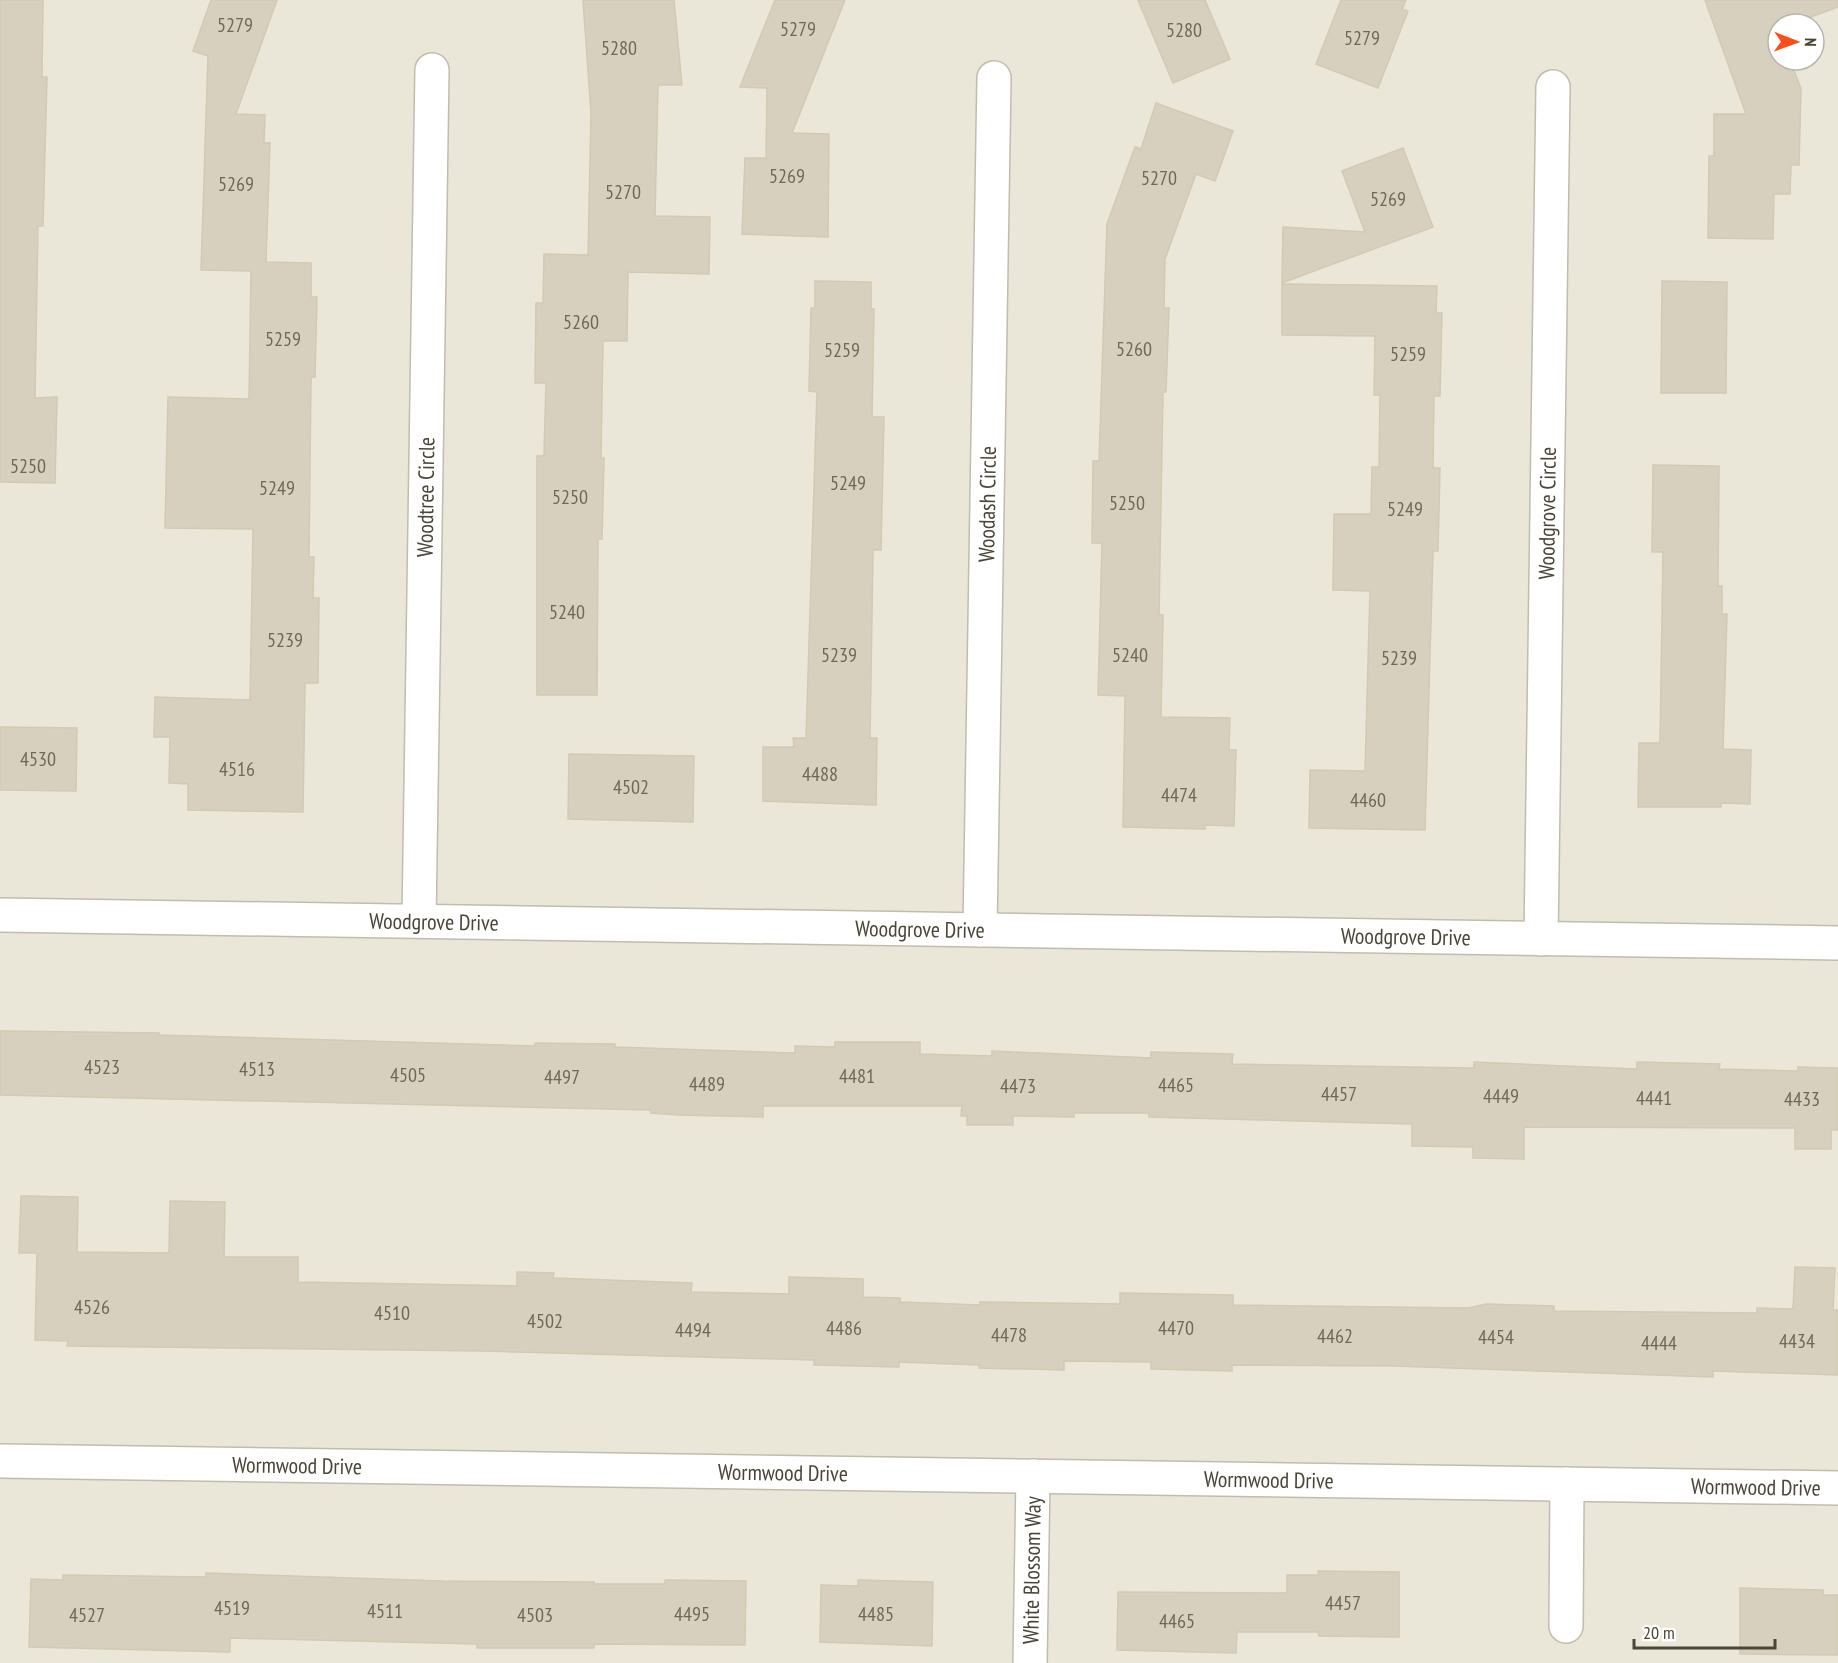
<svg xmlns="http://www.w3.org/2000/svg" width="1838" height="1663" font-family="'PT Sans Narrow',sans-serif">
  <rect width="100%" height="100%" fill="#f6f3ea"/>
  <path fill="#eae6d8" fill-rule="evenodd" d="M 0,0 L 1838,0 L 1838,1663 L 0,1663 ZM 1778,24 L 1814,24 L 1814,60 L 1778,60 Z"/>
  <g fill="#d8d0bf" stroke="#d4c9b1" stroke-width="1.5">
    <path d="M 0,0 L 43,0 L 42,77 L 47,77 L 43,226 L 38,226 L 35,398 L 57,397 L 55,483 L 0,482 Z"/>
    <path d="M 211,0 L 277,0 L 236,114 L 265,115 L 264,143 L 270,143 L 266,262 L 311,263 L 311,297 L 317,297 L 315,377 L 311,377 L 309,557 L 314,557 L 313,598 L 319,598 L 318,683 L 305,683 L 303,812 L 188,810 L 188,784 L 169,783 L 170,737 L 154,737 L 155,697 L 250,700 L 253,529 L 165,528 L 168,397 L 249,399 L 251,271 L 201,270 L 208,56 L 193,51 Z"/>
    <path d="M 583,0 L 674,0 L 682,85 L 658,85 L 655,216 L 710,217 L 709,274 L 628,272 L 627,341 L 603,341 L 601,458 L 604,458 L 602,539 L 598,539 L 597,695 L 537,695 L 537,456 L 544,456 L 546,383 L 535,383 L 536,303 L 543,303 L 544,254 L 588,255 L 591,113 Z"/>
    <path d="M 775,0 L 845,0 L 792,133 L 829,134 L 828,237 L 742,234 L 745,158 L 766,158 L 767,88 L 740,87 Z"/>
    <path d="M 1138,0 L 1205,0 L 1230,59 L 1173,83 Z"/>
    <path d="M 1341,0 L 1406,0 L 1402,9 L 1408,11 L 1378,88 L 1316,64 Z"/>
    <path d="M 1705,0 L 1838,0 L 1838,7 L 1792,24 L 1778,24 L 1778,60 L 1790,60 L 1801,89 L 1799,165 L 1791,165 L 1790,194 L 1774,194 L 1773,239 L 1708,238 L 1709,156 L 1714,156 L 1714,114 L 1746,114 Z"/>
    <path d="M 1156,103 L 1233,131 L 1215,181 L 1196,174 L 1165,259 L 1164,308 L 1169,308 L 1166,392 L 1163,392 L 1159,614 L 1163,615 L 1161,717 L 1230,718 L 1229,750 L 1236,750 L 1234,826 L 1205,825 L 1205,829 L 1123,827 L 1125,696 L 1098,695 L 1102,543 L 1092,543 L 1093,461 L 1099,461 L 1107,224 L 1135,147 L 1141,149 Z"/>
    <path d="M 1403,148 L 1433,227 L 1282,283 L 1283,227 L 1365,232 L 1342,171 Z"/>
    <path d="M 815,281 L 871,282 L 871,309 L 874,309 L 872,417 L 884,417 L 881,550 L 873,550 L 870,738 L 877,738 L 876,805 L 763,801 L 763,747 L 794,747 L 793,738 L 806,738 L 817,392 L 809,391 L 811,308 L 815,308 Z"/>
    <path d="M 1662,281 L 1727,282 L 1726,393 L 1661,393 Z"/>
    <path d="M 1282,284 L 1437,286 L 1436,313 L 1442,313 L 1440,396 L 1434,396 L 1433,468 L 1440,468 L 1438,551 L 1433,551 L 1425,830 L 1309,828 L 1310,770 L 1365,771 L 1370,591 L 1333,590 L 1334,514 L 1371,514 L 1372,467 L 1379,467 L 1380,395 L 1374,395 L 1375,336 L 1282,335 Z"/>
    <path d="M 1653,465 L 1719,466 L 1718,586 L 1722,586 L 1722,614 L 1727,614 L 1723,749 L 1751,750 L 1750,804 L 1721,803 L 1721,807 L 1638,807 L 1639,743 L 1660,743 L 1663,552 L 1652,552 Z"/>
    <path d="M 0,727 L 77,728 L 76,791 L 0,790 Z"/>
    <path d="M 569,754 L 694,756 L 693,822 L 568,819 Z"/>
    <path d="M 0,1031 L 159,1033 L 159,1035 L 535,1046 L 535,1043 L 615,1044 L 615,1047 L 795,1053 L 795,1046 L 835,1047 L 835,1042 L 920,1042 L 920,1054 L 992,1056 L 992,1051 L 1151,1058 L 1151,1052 L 1233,1054 L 1232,1064 L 1474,1068 L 1474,1062 L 1637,1069 L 1637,1062 L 1720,1064 L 1719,1069 L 1798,1071 L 1798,1067 L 1838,1068 L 1838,1130 L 1831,1130 L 1831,1149 L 1795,1149 L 1795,1128 L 1524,1127 L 1524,1159 L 1473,1158 L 1473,1147 L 1412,1146 L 1412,1124 L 1149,1117 L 1149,1113 L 1074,1113 L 1074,1117 L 1013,1116 L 1013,1125 L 967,1125 L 967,1116 L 961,1116 L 962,1106 L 763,1106 L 763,1117 L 679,1115 L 651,1113 L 651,1110 L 0,1095 Z"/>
    <path d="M 21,1196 L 78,1197 L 77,1252 L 169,1253 L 170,1201 L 225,1202 L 224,1257 L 298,1257 L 298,1282 L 517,1286 L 517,1272 L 554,1273 L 553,1278 L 692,1283 L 691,1292 L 789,1294 L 789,1277 L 863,1279 L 863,1297 L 900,1298 L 900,1302 L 980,1305 L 980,1302 L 1120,1304 L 1120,1293 L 1233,1295 L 1233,1305 L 1469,1308 L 1486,1304 L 1554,1306 L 1554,1311 L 1757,1313 L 1757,1308 L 1793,1309 L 1795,1267 L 1835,1268 L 1833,1310 L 1838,1310 L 1838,1375 L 1713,1371 L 1713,1377 L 1393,1366 L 1232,1365 L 1232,1371 L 1151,1369 L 1151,1362 L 1064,1361 L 1064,1370 L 979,1368 L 979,1365 L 899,1362 L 899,1367 L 814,1365 L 814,1360 L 481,1351 L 67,1346 L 68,1341 L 35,1340 L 37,1253 L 19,1253 Z"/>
    <path d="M 1318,1571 L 1399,1572 L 1399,1637 L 1319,1636 L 1318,1632 L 1237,1632 L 1236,1653 L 1117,1650 L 1118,1592 L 1287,1593 L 1287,1575 L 1319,1575 Z"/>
    <path d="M 206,1573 L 442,1581 L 594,1582 L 594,1584 L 665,1584 L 665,1580 L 746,1581 L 745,1645 L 594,1644 L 594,1648 L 477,1648 L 477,1644 L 230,1638 L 230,1652 L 29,1647 L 31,1579 L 63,1580 L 63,1575 L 206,1577 Z"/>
    <path d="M 858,1580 L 933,1582 L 932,1646 L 820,1642 L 821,1585 L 858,1586 Z"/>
    <path d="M 1740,1588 L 1823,1590 L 1823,1595 L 1838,1595 L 1838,1655 L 1740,1654 Z"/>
  </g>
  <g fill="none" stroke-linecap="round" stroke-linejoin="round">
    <defs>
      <g id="minor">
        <path id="s1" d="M 0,915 L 1838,943"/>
        <path id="s2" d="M 419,921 L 432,70"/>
        <path id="s3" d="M 980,930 L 994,78"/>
        <path id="s4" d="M 1541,939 L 1553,87"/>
        <path id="s5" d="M 0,1461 L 1838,1488"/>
        <path d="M 1566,1626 L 1567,1484"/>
        <path id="s6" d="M 1030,1663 L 1033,1476"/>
      </g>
    </defs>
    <use href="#minor" stroke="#c2bcac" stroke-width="36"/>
    <use href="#minor" stroke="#fff" stroke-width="33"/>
  </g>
  <g text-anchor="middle" stroke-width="6" stroke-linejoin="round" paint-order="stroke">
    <g font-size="20" fill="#6e6859">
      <text x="235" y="32">5279</text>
      <text x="798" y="36">5279</text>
      <text x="1184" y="37">5280</text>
      <text x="1362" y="45">5279</text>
      <text x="619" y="55">5280</text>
      <text x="787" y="183">5269</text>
      <text x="1159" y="185">5270</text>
      <text x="236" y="191">5269</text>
      <text x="623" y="199">5270</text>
      <text x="1388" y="206">5269</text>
      <text x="581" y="329">5260</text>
      <text x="283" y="346">5259</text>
      <text x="1134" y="356">5260</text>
      <text x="842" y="357">5259</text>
      <text x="1408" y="361">5259</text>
      <text x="28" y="473">5250</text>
      <text x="848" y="490">5249</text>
      <text x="277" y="495">5249</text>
      <text x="570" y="504">5250</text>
      <text x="1127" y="510">5250</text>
      <text x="1405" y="516">5249</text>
      <text x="567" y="619">5240</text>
      <text x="285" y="647">5239</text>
      <text x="839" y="662">5239</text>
      <text x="1130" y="662">5240</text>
      <text x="1399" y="665">5239</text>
      <text x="38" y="766">4530</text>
      <text x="237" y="776">4516</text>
      <text x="820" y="781">4488</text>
      <text x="631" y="794">4502</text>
      <text x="1179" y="802">4474</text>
      <text x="1368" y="807">4460</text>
      <text x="102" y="1074">4523</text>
      <text x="257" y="1076">4513</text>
      <text x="408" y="1082">4505</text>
      <text x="857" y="1083">4481</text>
      <text x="562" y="1084">4497</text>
      <text x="707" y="1091">4489</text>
      <text x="1176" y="1092">4465</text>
      <text x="1018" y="1093">4473</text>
      <text x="1339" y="1101">4457</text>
      <text x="1501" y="1103">4449</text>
      <text x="1654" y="1105">4441</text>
      <text x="1802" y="1106">4433</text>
      <text x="92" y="1314">4526</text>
      <text x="392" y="1320">4510</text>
      <text x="545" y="1328">4502</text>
      <text x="844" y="1335">4486</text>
      <text x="1176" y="1335">4470</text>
      <text x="693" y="1337">4494</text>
      <text x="1009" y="1342">4478</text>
      <text x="1335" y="1343">4462</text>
      <text x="1496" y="1344">4454</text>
      <text x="1797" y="1348">4434</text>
      <text x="1659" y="1350">4444</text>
      <text x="1343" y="1610">4457</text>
      <text x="232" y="1615">4519</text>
      <text x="385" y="1618">4511</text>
      <text x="692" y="1621">4495</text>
      <text x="876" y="1621">4485</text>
      <text x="87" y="1622">4527</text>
      <text x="535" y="1622">4503</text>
      <text x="1177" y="1628">4465</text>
    </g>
    <g font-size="22" fill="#4b4537" stroke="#fff">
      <text dy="8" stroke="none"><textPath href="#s2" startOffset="424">Woodtree Circle</textPath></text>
      <text dy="8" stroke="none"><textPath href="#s3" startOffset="426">Woodash Circle</textPath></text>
      <text dy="8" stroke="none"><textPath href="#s4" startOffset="426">Woodgrove Circle</textPath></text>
      <text dy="8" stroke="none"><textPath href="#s1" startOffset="434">Woodgrove Drive</textPath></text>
      <text dy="8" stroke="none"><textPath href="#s1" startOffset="920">Woodgrove Drive</textPath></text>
      <text dy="8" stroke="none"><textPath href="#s1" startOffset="1406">Woodgrove Drive</textPath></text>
      <text dy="8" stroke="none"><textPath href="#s5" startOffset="297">Wormwood Drive</textPath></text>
      <text dy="8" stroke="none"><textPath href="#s5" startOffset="783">Wormwood Drive</textPath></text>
      <text dy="8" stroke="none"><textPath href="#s5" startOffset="1269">Wormwood Drive</textPath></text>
      <text dy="8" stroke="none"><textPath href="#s5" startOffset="1756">Wormwood Drive</textPath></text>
      <text dy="8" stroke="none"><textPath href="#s6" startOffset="93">White Blossom Way</textPath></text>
    </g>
  </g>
  <g transform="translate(1796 42) rotate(91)"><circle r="28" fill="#ffffff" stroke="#b7b5af" stroke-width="1.5"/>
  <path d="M0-4.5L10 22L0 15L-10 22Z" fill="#ff4c18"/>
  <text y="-9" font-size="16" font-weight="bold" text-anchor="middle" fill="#4b4537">N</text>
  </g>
  <path d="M1634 1639v9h141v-9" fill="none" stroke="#4b4537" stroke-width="3"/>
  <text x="1643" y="1639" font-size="18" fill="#4b4537" stroke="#ffffff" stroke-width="4.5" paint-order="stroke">20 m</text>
</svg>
